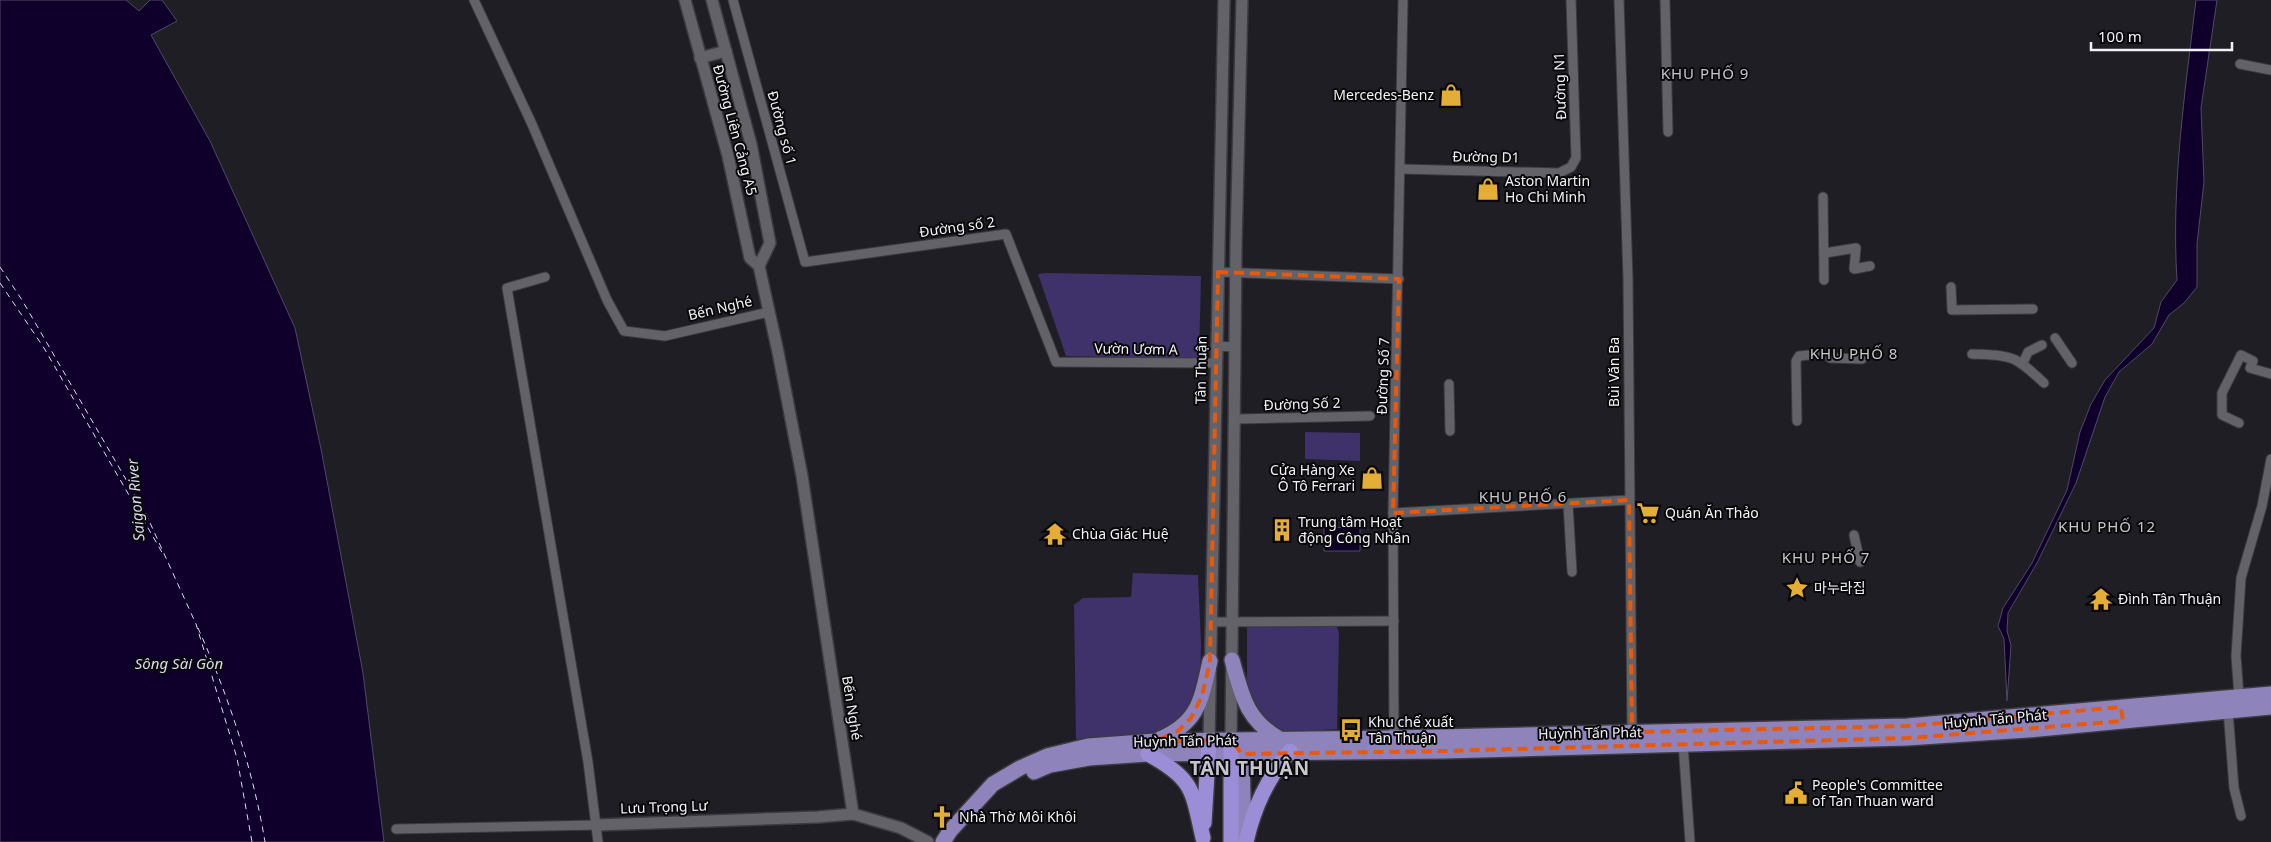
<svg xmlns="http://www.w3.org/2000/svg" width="2271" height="842" font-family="'Noto Sans','Noto Sans KR',sans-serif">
  <rect width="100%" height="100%" fill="#1f1e24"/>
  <g fill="#3f316a">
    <path d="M 1047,273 L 1201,276 L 1199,359 L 1066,356 L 1038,274 Z"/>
    <path d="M 1305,432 L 1360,433 L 1360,461 L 1305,459 Z"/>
    <path d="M 1133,573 L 1198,575 L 1201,644 L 1200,683 L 1181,723 L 1153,736 L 1076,739 L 1074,605 L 1083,598 L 1131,597 Z"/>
    <path d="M 1336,624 L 1339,633 L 1337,729 L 1277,733 L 1266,729 L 1247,691 L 1247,625 Z"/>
  </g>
  <g fill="#0e002a" stroke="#524867">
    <path d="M 0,0 L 126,0 L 139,11 L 150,0 L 162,0 L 177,21 L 151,35 L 210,141 L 295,328 L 321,449 L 363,673 L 384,842 L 0,842 Z"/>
    <path d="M 2196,0 L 2217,0 L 2201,108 L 2204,182 L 2197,244 L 2197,287 L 2184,303 L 2169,315 L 2152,344 L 2119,372 L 2105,397 L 2076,483 L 2038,561 L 2008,613 L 2007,631 L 2011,645 L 2007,701 L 2004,639 L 1998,626 L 2003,608 L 2032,563 L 2067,490 L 2080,432 L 2091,404 L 2105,380 L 2154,328 L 2161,302 L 2177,280 C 2171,187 2185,92 2196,0 Z"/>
    <path d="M 1324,527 L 1360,528 L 1360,551 L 1324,551 Z"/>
  </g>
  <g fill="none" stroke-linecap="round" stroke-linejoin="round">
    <g stroke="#dddaef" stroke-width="1" stroke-dasharray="6 5" stroke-linecap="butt">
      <path d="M 0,267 L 22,300 L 146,514 L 196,624 L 237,758 L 252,842"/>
      <path d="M 0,283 L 44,348 L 163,554"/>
      <path d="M 198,628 C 228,695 253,769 265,842"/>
    </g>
    <defs>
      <g id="minor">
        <path d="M 474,0 L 531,122 L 607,300 L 624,331 L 665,336 L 769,312"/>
        <path d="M 733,0 L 805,262 L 1006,234 L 1056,362 L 1216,363"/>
        <path d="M 1619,0 L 1628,279 L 1632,737"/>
        <path d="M 1665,0 L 1668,132"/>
        <path d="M 2240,64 L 2271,70"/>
        <path d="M 1401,169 L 1559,173 L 1571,167 L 1576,158 L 1571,0"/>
        <path d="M 1823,197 L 1824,280"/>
        <path d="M 1825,253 L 1856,248 L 1854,269 L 1870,266"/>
        <path d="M 1218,272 L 1399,279"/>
        <path d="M 545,277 L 507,288 L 588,762 L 598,842"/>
        <path d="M 1951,287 L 1952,310 L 2033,309"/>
        <path d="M 2055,338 L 2072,363"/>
        <path d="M 1216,346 L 1235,347"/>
        <path d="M 1972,354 C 2013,356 2013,354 2044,383"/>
        <path d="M 1830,358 L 1862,359"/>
        <path d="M 2023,363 L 2028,352 L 2042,345"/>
        <path d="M 1449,384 L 1450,431"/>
        <path d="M 1235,419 L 1370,416"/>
        <path d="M 1797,421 L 1796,361 L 1799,356 L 1819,354"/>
        <path d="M 2239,423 L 2222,415 L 2222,393 L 2241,355 L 2253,361 L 2250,368 L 2271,374"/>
        <path d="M 1568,504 L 1572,572"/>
        <path d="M 1393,513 L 1629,500"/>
        <path d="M 1854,535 L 1860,562"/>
        <path d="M 1211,622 L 1394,621"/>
        <path d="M 2239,696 L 2236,656 L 2241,578 L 2262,506 L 2271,459"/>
        <path d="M 2228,710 L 2234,788 L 2241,816"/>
        <path d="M 1394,742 L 1393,513 L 1403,0"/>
        <path d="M 1683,743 L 1690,842"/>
        <path d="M 396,829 L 597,825"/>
      </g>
      <g id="tertiary">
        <path d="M 685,0 L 728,156 L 750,258 L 759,266 L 778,352 L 802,476 L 853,814"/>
        <path d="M 712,0 L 751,144 L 770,243 L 759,266"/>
        <path d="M 700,58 L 726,51"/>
        <path d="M 1231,740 L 1236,244 L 1242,0"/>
        <path d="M 1209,741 L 1224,0"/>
        <path d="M 597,825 L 818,817 L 853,814 L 901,828 L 928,842"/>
      </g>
      <g id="primary">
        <path d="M 1232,660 C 1242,695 1246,720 1280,739"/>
        <path d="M 1160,739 C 1199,722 1201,700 1210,661"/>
        <path d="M 1242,754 L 1244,840"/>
        <path d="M 1034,772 L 1050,765 L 1089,758 L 1148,754 L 1444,751 L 1907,738 L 2028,730 L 2271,707"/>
        <path d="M 943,842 L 950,831 L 993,784 L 1020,768 L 1047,756 L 1088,746 L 1156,741 L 1394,738 L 1907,726 L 2271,694"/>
      </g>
      <g id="trunk">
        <path d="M 1148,754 C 1194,779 1192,790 1203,838"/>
        <path d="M 1204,823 L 1209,741"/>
        <path d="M 1231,842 L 1231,740"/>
        <path d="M 1246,842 C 1254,807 1267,779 1290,751"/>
      </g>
    </defs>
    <use href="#minor" stroke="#3c3b40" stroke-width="11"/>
    <use href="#tertiary" stroke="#3c3b40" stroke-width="14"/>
    <use href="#primary" stroke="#3c3b40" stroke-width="18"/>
    <use href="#trunk" stroke="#3c3b40" stroke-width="18"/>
    <use href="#minor" stroke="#636269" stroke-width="9"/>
    <use href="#tertiary" stroke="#636269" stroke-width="11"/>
    <use href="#primary" stroke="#8e83bb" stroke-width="15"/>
    <use href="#trunk" stroke="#9c8ed6" stroke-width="15"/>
  </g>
  <path fill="none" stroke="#e8590c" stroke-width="4" stroke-dasharray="10 6" stroke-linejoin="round" d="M 1218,272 L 1399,279 L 1393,513 L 1629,500 L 1632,732 L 1907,726 L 2121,707 L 2123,721 L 1907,738 L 1444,751 L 1242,754 L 1231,740 L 1156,741 L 1178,731 L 1191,718 L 1202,696 L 1210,661 Z"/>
  <defs>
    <symbol id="shop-bare" viewBox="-9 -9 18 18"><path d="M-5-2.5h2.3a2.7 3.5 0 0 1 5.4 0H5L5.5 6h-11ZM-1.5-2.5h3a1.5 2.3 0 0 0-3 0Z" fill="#e4ad35" stroke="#09080b" stroke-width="2.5" paint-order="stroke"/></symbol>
    <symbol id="supermarket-bare" viewBox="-9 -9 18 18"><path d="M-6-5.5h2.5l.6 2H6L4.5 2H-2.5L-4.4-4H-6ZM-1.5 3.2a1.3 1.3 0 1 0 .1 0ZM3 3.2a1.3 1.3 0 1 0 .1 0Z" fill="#e4ad35" stroke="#09080b" stroke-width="2.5" paint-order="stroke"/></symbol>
    <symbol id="building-bare" viewBox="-9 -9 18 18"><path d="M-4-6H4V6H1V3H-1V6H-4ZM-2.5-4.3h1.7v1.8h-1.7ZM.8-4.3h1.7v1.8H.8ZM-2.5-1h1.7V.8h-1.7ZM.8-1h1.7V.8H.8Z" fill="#e4ad35" stroke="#09080b" stroke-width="2.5" paint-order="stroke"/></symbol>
    <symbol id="temple-bare" viewBox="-9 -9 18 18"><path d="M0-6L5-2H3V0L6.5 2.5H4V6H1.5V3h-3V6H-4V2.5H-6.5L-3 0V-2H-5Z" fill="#e4ad35" stroke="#09080b" stroke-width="2.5" paint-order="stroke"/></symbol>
    <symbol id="sight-bare" viewBox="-9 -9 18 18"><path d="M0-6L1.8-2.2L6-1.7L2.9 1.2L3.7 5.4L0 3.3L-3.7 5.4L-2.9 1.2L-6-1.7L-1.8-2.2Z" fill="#e4ad35" stroke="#09080b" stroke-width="2.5" paint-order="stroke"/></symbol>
    <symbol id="bus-bare" viewBox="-9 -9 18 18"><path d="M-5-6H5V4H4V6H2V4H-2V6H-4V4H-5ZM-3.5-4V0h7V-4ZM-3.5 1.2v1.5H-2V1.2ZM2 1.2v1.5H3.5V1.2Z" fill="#e4ad35" stroke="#09080b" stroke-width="2.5" paint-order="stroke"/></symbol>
    <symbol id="civic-bare" viewBox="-9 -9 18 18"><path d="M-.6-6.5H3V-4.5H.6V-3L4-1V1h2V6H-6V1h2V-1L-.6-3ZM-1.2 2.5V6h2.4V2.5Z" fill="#e4ad35" stroke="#09080b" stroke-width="2.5" paint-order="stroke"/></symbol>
    <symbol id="church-bare" viewBox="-9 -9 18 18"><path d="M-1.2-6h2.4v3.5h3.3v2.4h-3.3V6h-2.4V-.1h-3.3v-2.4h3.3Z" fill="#e4ad35" stroke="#09080b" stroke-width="2.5" paint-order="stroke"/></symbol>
  </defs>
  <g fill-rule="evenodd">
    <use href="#shop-bare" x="1435" y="79" width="32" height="32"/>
    <use href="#shop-bare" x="1472" y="173" width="32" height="32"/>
    <use href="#shop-bare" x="1356" y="462" width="32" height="32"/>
    <use href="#supermarket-bare" x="1632" y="497" width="32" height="32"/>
    <use href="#building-bare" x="1266" y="514" width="32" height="32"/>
    <use href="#temple-bare" x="1039" y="518" width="32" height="32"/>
    <use href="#sight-bare" x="1781" y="572" width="32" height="32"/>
    <use href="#temple-bare" x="2085" y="583" width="32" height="32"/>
    <use href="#bus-bare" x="1335" y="714" width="32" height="32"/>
    <use href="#civic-bare" x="1780" y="777" width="32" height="32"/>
    <use href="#church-bare" x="926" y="801" width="32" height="32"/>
  </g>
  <g text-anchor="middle" stroke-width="4" stroke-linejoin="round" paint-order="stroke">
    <g font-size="14" fill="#f2f1f5" stroke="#09080b">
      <text transform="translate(1560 86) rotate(-92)" y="5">Đường N1</text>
      <text transform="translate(782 128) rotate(75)" y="5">Đường số 1</text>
      <text transform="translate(735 130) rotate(75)" y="5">Đường Liên Cảng A5</text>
      <text transform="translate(1486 157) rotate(1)" y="5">Đường D1</text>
      <text transform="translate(957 227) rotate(-8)" y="5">Đường số 2</text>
      <text transform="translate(720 308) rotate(-13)" y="5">Bến Nghé</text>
      <text transform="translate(1136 349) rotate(1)" y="5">Vườn Ươm A</text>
      <text transform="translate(1201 370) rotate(-89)" y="5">Tân Thuận</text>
      <text transform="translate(1614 372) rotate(-90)" y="5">Bùi Văn Ba</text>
      <text transform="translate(1383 376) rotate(-88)" y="5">Đường Số 7</text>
      <text transform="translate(1302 404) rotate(-2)" y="5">Đường Số 2</text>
      <text transform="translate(852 708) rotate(81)" y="5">Bến Nghé</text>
      <text transform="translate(1995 719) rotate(-5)" y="5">Huỳnh Tấn Phát</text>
      <text transform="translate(1590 733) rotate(-1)" y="5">Huỳnh Tấn Phát</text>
      <text transform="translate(1185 741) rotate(-1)" y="5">Huỳnh Tấn Phát</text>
      <text transform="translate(664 807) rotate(-2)" y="5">Lưu Trọng Lư</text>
    </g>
    <g font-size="14" fill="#f2f1f5" stroke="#09080b" text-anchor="start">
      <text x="1434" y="100" text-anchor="end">Mercedes-Benz</text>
      <text x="1505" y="186">Aston Martin<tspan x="1505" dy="16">Ho Chi Minh</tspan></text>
      <text x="1355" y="475" text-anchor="end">Cửa Hàng Xe<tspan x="1355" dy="16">Ô Tô Ferrari</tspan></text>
      <text x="1665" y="518">Quán Ăn Thảo</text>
      <text x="1298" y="527">Trung tâm Hoạt<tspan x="1298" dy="16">động Công Nhân</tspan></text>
      <text x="1072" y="539">Chùa Giác Huệ</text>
      <text x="1814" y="593">마누라집</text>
      <text x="2118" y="604">Đình Tân Thuận</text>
      <text x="1368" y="727">Khu chế xuất<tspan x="1368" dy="16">Tân Thuận</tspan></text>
      <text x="1812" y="790">People's Committee<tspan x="1812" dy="16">of Tan Thuan ward</tspan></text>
      <text x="959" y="822">Nhà Thờ Môi Khôi</text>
    </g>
    <g font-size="15" letter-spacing="1" fill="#c7c6ce" stroke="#09080b">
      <text x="1705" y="79">KHU PHỐ 9</text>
      <text x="1854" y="359">KHU PHỐ 8</text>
      <text x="1523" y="502">KHU PHỐ 6</text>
      <text x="2107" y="532">KHU PHỐ 12</text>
      <text x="1826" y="563">KHU PHỐ 7</text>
    </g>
    <g font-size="15" font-style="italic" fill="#dddaef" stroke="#09080b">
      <text transform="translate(136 500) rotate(-95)" y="5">Saigon River</text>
      <text x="179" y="669">Sông Sài Gòn</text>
    </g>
    <g font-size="19" font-weight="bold" letter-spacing="1" fill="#c7c6ce" stroke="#09080b">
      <text x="1250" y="775">TÂN THUẬN</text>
    </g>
  </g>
  <path d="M2091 42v8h141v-8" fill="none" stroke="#f2f1f5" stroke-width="2.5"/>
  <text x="2098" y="42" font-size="15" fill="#f2f1f5" stroke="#09080b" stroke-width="4" paint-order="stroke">100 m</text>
</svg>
